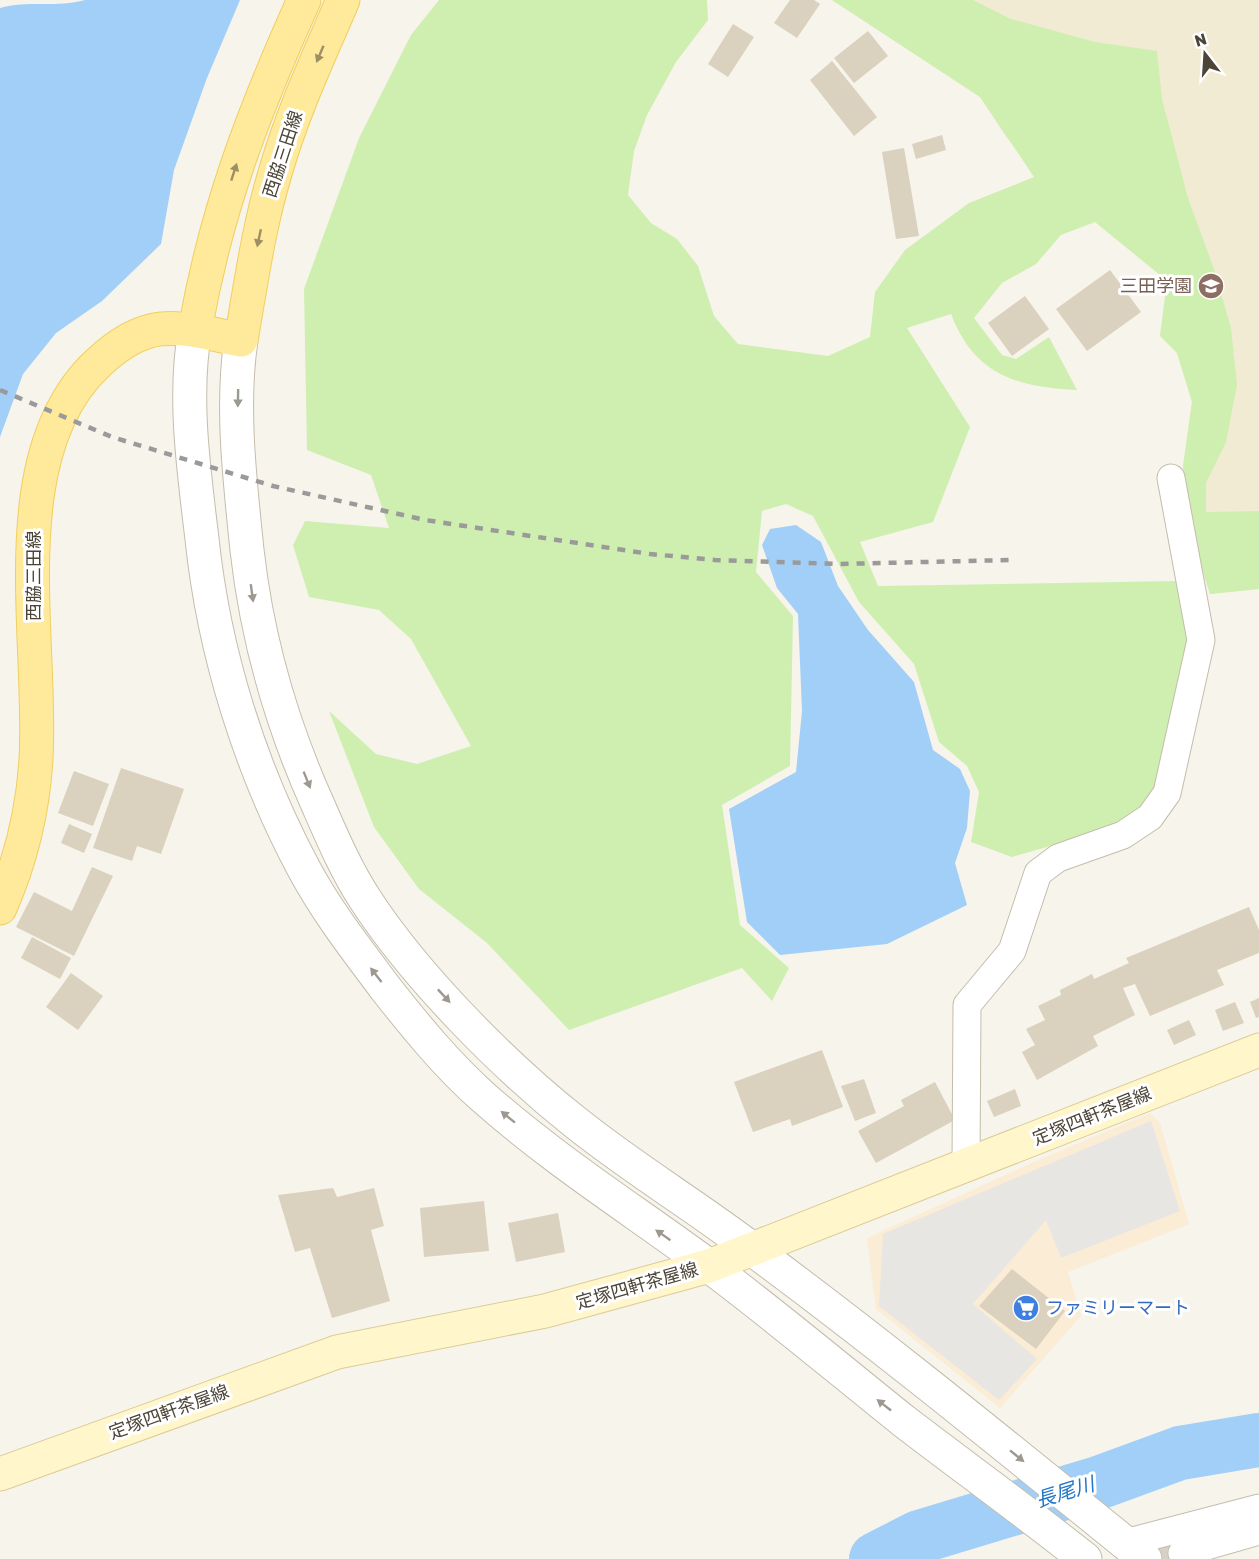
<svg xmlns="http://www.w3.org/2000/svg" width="1259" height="1559" font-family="Rubik,'Noto Sans JP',sans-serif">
  <rect width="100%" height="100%" fill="#f7f4eb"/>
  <path fill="#faecd5" d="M 1150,1113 L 1160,1123 L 1189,1224 L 1068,1272 L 1081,1316 L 1000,1408 L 876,1309 L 867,1238 L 1034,1162 Z"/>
  <path fill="#f1ebd3" d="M 832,0 L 1259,0 L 1259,589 L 1210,594 L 1183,466 L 1192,402 L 1177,353 L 1160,336 L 1165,297 L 1160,275 L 1095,222 L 1006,137 L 980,97 Z"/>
  <path fill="#ceefb0" d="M 439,0 L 707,0 L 708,20 L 676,62 L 647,115 L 634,151 L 628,195 L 651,223 L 677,239 L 698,266 L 714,316 L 738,344 L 828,356 L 870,337 L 875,292 L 905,250 L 969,203 L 1034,177 L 980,97 L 832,0 L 973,0 L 1011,19 L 1095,42 L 1157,51 L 1162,99 L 1188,198 L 1214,269 L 1231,328 L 1237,385 L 1226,442 L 1206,483 L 1206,512 L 1259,511 L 1259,589 L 1210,594 L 1188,527 L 1183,466 L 1192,402 L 1177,353 L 1160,336 L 1165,297 L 1160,275 L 1095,222 L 1061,235 L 1036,264 L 1002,283 L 974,318 L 1002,355 L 1016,359 L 1049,337 L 1077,390 C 1015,387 974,374 951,314 L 907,328 L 970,427 L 933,522 L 860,542 L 878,586 L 1176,581 L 1192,633 L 1175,732 L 1149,803 L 1115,828 L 1012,857 L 971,842 L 979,792 L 967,766 L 939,742 L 914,664 L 859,602 L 813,516 L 786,504 L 762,511 L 756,572 L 793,616 L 790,766 L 722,805 L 740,925 L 789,968 L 772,1001 L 742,968 L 569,1030 L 487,943 L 419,889 L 374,827 L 329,711 L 376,754 L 417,764 L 471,746 L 411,639 L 379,610 L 309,597 L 293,545 L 305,521 L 389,528 L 371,475 L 307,450 L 304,289 L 359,138 L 411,35 Z"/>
  <path fill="#e8e6e2" d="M 1151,1121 L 1180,1211 L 1061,1258 L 1046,1220 L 973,1304 L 1037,1359 L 999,1400 L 879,1306 L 883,1234 Z"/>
  <g fill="#a2cff8">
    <path d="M 85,0 L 240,0 L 207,78 L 174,170 L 161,244 L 102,301 L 56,333 L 23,374 L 0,437 L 0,8 C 26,0 57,8 85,0 Z"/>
    <path d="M 796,525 L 821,542 L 838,586 L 868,630 L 914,682 L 933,750 L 960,769 L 970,791 L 967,828 L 955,863 L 967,905 L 887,944 L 780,955 L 747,922 L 729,809 L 796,772 L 802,711 L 798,614 L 777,588 L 762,545 L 770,529 Z"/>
  </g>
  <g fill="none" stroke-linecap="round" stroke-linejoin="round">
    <path stroke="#a2cff8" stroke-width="54" d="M 876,1559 L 919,1537 L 1098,1483 L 1180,1453 L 1259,1440"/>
  </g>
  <g fill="#dad1be">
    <path d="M 790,0 L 814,0 L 820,4 L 797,38 L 774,23 Z"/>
    <path d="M 733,24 L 754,37 L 728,77 L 708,64 Z"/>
    <path d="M 868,31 L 888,56 L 854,83 L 834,58 Z"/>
    <path d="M 832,61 L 877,117 L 854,136 L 810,80 Z"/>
    <path d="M 942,135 L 946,150 L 916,159 L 912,144 Z"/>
    <path d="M 904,148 L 919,236 L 896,239 L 882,152 Z"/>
    <path d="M 1110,270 L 1141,312 L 1087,351 L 1056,309 Z"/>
    <path d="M 1025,296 L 1049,329 L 1012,356 L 988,323 Z"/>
    <path d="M 121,768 L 184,789 L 161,854 L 137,846 L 132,861 L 93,848 Z"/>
    <path d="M 74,771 L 109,784 L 93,826 L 58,813 Z"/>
    <path d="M 69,824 L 92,834 L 84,853 L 61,843 Z"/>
    <path d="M 92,867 L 113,876 L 74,956 L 16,927 L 34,892 L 72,911 Z"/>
    <path d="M 1249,907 L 1259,930 L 1259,953 L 1217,970 L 1224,985 L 1150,1016 L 1135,984 L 1123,988 L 1135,1015 L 1093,1036 L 1098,1046 L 1037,1080 L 1022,1052 L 1035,1045 L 1026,1029 L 1045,1020 L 1038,1006 L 1061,995 L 1060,990 L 1092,974 L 1094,979 L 1129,963 L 1126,958 Z"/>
    <path d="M 32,937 L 71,958 L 60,979 L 21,958 Z"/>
    <path d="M 71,973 L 103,996 L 78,1030 L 46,1007 Z"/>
    <path d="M 1259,998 L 1259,1017 L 1256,1018 L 1250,1002 Z"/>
    <path d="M 1235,1002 L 1244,1023 L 1223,1031 L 1215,1010 Z"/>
    <path d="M 1189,1020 L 1196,1035 L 1174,1045 L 1167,1030 Z"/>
    <path d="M 822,1050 L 843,1107 L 792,1126 L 790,1119 L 753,1132 L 734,1082 Z"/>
    <path d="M 864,1079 L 876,1113 L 855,1121 L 841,1086 Z"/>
    <path d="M 935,1082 L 955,1120 L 876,1163 L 858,1131 L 904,1106 L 901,1100 Z"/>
    <path d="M 1015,1089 L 1021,1106 L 994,1117 L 987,1101 Z"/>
    <path d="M 333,1188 L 337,1197 L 374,1188 L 384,1226 L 371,1230 L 390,1301 L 332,1318 L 310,1248 L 295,1252 L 278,1195 Z"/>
    <path d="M 484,1201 L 489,1251 L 424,1257 L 420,1208 Z"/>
    <path d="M 558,1213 L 565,1252 L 516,1262 L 508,1223 Z"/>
    <path d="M 1012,1269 L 1065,1311 L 1036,1349 L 979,1306 Z"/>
  </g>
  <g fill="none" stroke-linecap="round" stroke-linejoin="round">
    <path stroke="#d5d1c7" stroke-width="27" stroke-dasharray="27 14" stroke-linecap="butt" d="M 1159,1559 L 1182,1553"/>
    <defs>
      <g id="minor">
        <path d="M 966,1166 L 967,1005 L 1012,951 L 1038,873 L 1058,858 L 1123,835 L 1150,817 L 1167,793 L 1201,640 L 1171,478"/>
        <path d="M 1125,1543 L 1259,1508"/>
        <path d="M 1182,1553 L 1259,1531"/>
      </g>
      <g id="tertiary">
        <path d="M 195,330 C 183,398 194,471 202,539 C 214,653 250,768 304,869 C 327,912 357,950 386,989 C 416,1027 447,1065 483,1097 C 554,1160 633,1210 709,1266 C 776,1316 840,1370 905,1422 C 965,1468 1026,1512 1085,1559"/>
        <path d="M 241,340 C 231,408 240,481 247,550 C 257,639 281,723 318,805 C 332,837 346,870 365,899 C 415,976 503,1065 575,1122 C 631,1167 694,1205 752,1249 C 886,1348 1015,1454 1145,1559"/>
      </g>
      <path id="secondary" d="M 0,1474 L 337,1352 L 545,1311 L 709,1266 L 1259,1050"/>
      <g id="primary">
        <path d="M 195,330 C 216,209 254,111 304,0"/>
        <path d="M 0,908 C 21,860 33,811 36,759 C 43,638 0,454 98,363 C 116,346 136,332 160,329 C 187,326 215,335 241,340 C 251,283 259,225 276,170 C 293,111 319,56 343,0"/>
      </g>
    </defs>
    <use href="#minor" stroke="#c4bdac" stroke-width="29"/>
    <use href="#tertiary" stroke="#c4bdac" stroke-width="35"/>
    <use href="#secondary" stroke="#dbcd96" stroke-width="35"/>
    <use href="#primary" stroke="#f1ce5e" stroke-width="35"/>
    <use href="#minor" stroke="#fff" stroke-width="27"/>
    <use href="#tertiary" stroke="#fff" stroke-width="33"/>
    <use href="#secondary" stroke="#fff6cc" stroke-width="33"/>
    <use href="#primary" stroke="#ffe99b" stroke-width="33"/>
    <path stroke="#9a9a9a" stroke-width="4.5" stroke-dasharray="8 8" stroke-linecap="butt" d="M 0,390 L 112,437 L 273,486 L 425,520 L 650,554 L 715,560 L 840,564 L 1010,560"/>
  </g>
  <defs><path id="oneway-solid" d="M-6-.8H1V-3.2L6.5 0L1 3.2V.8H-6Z" transform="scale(1.5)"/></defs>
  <g fill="#9d8f64">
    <use href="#oneway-solid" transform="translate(320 54) rotate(113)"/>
    <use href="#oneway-solid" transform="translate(234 172) rotate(-72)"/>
    <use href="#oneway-solid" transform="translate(259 238) rotate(102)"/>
  </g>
  <g fill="#9d9991">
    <use href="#oneway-solid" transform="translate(238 398) rotate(91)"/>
    <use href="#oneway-solid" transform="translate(252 593) rotate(82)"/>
    <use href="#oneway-solid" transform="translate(307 780) rotate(68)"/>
    <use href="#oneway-solid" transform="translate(376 975) rotate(-128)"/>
    <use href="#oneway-solid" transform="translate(444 996) rotate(47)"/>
    <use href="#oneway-solid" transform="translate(508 1117) rotate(-141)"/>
    <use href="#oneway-solid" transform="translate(663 1235) rotate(-145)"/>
    <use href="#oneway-solid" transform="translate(884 1405) rotate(-142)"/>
    <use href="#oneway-solid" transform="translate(1017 1456) rotate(39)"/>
  </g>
  <defs>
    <symbol id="school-disc" viewBox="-11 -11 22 22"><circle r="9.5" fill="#8d6e63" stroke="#fff"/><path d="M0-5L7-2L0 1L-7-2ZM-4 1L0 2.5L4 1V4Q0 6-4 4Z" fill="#fff"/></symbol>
    <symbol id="supermarket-disc" viewBox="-11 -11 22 22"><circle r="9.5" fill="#3f7fe0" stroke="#fff"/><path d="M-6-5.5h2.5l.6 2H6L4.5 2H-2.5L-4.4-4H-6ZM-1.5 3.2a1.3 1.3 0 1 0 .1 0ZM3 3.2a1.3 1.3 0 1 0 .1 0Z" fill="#fff"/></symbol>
  </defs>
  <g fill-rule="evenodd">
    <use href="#school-disc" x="1196" y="271" width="30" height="30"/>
    <use href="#supermarket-disc" x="1011" y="1293" width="30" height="30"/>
  </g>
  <g text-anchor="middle" stroke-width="6" stroke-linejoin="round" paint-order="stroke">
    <g font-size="18" fill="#4c4537" stroke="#fff">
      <text transform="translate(283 154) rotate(-72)" y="6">西脇三田線</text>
      <text transform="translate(34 576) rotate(-90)" y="6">西脇三田線</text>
      <text transform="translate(1092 1116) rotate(-22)" y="6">定塚四軒茶屋線</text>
      <text transform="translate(637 1286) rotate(-16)" y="6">定塚四軒茶屋線</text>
      <text transform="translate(169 1412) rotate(-20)" y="6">定塚四軒茶屋線</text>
    </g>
    <g font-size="18" fill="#785e54" stroke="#fff" text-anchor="end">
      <text x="1192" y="292">三田学園</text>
    </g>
    <g font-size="18" fill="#366cbe" stroke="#fff" text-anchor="start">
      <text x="1046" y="1314">ファミリーマート</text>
    </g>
    <g font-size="20" font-style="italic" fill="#2276c6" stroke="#fff">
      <text transform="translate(1065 1492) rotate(-17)" y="7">長尾川</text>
    </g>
  </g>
  <g transform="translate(1205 54) rotate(343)" stroke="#ffffff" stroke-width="4.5" paint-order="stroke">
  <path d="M0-4.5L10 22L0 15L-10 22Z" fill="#4c4537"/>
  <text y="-9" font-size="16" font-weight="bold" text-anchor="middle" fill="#4c4537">N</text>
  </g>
</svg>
